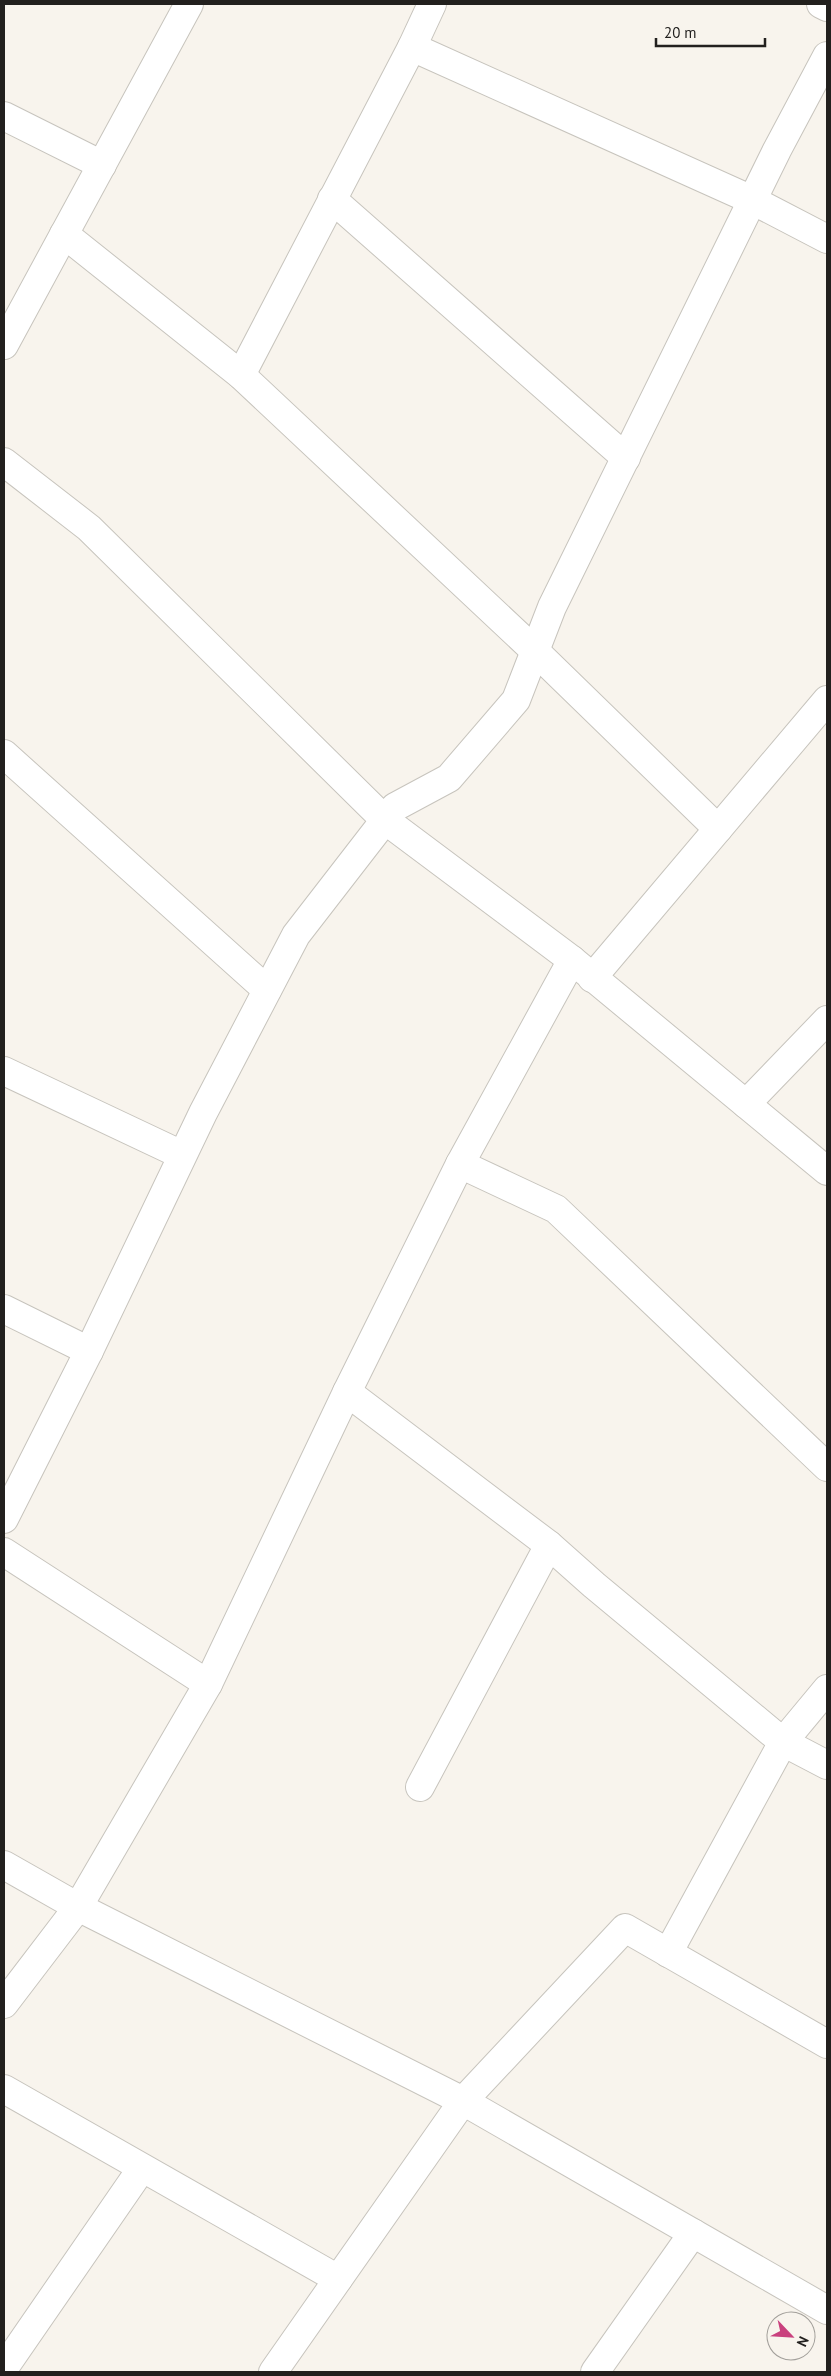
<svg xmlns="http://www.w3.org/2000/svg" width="831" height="2376" font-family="'PT Sans',sans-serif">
  <rect width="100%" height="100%" fill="#f8f4ed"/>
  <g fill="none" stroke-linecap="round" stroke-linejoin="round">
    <defs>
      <g id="street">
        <path d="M 821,4 L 827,7"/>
        <path d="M 412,47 L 752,200 L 827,239"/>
        <path d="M 4,116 L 102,165"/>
        <path d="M 332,199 L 626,458"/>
        <path d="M 64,234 L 241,375 L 535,651 L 718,829"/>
        <path d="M 4,345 L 189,4"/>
        <path d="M 241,375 L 412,47 L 432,4"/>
        <path d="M 4,462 L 89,528 L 385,820 L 572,960 L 827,1171"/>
        <path d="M 4,754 L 267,990"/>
        <path d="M 592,978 L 827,700"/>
        <path d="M 4,1071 L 182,1155"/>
        <path d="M 746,1104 L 827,1020"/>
        <path d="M 460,1164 L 556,1209 L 827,1467"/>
        <path d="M 4,1309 L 89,1351"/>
        <path d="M 347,1392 L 460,1164 L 572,960"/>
        <path d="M 4,1519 L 89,1351 L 203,1113 L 296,935 L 395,807 L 449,778 L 516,700 L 552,607 L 777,150 L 827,56"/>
        <path d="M 4,1552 L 208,1684"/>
        <path d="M 420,1787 L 549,1545"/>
        <path d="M 4,1865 L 78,1907 L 208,1684 L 347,1392 L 549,1545 L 594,1585 L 783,1742 L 827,1765"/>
        <path d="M 668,1953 L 783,1742 L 827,1689"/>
        <path d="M 4,2004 L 78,1907 L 463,2101 L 827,2310"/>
        <path d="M 4,2089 L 338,2279"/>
        <path d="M 4,2368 L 142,2168"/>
        <path d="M 273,2372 L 463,2101 L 625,1928 L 827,2044"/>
        <path d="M 595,2372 L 693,2233"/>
      </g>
    </defs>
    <use href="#street" stroke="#c7c4bd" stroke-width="30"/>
    <use href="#street" stroke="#fff" stroke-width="28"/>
  </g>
  <rect width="831" height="2376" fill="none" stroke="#22201e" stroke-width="10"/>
  <g transform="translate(791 2336) rotate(115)"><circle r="24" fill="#f8f4ed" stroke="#a29f9a"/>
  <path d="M0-4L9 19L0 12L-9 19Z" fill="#c9417e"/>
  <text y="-8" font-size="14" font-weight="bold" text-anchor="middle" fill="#22201e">N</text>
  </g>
  <path d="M656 38v8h109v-8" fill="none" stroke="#22201e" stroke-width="2.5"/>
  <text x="664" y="38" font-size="15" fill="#22201e" stroke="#f8f4ed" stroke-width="4" paint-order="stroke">20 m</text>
</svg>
